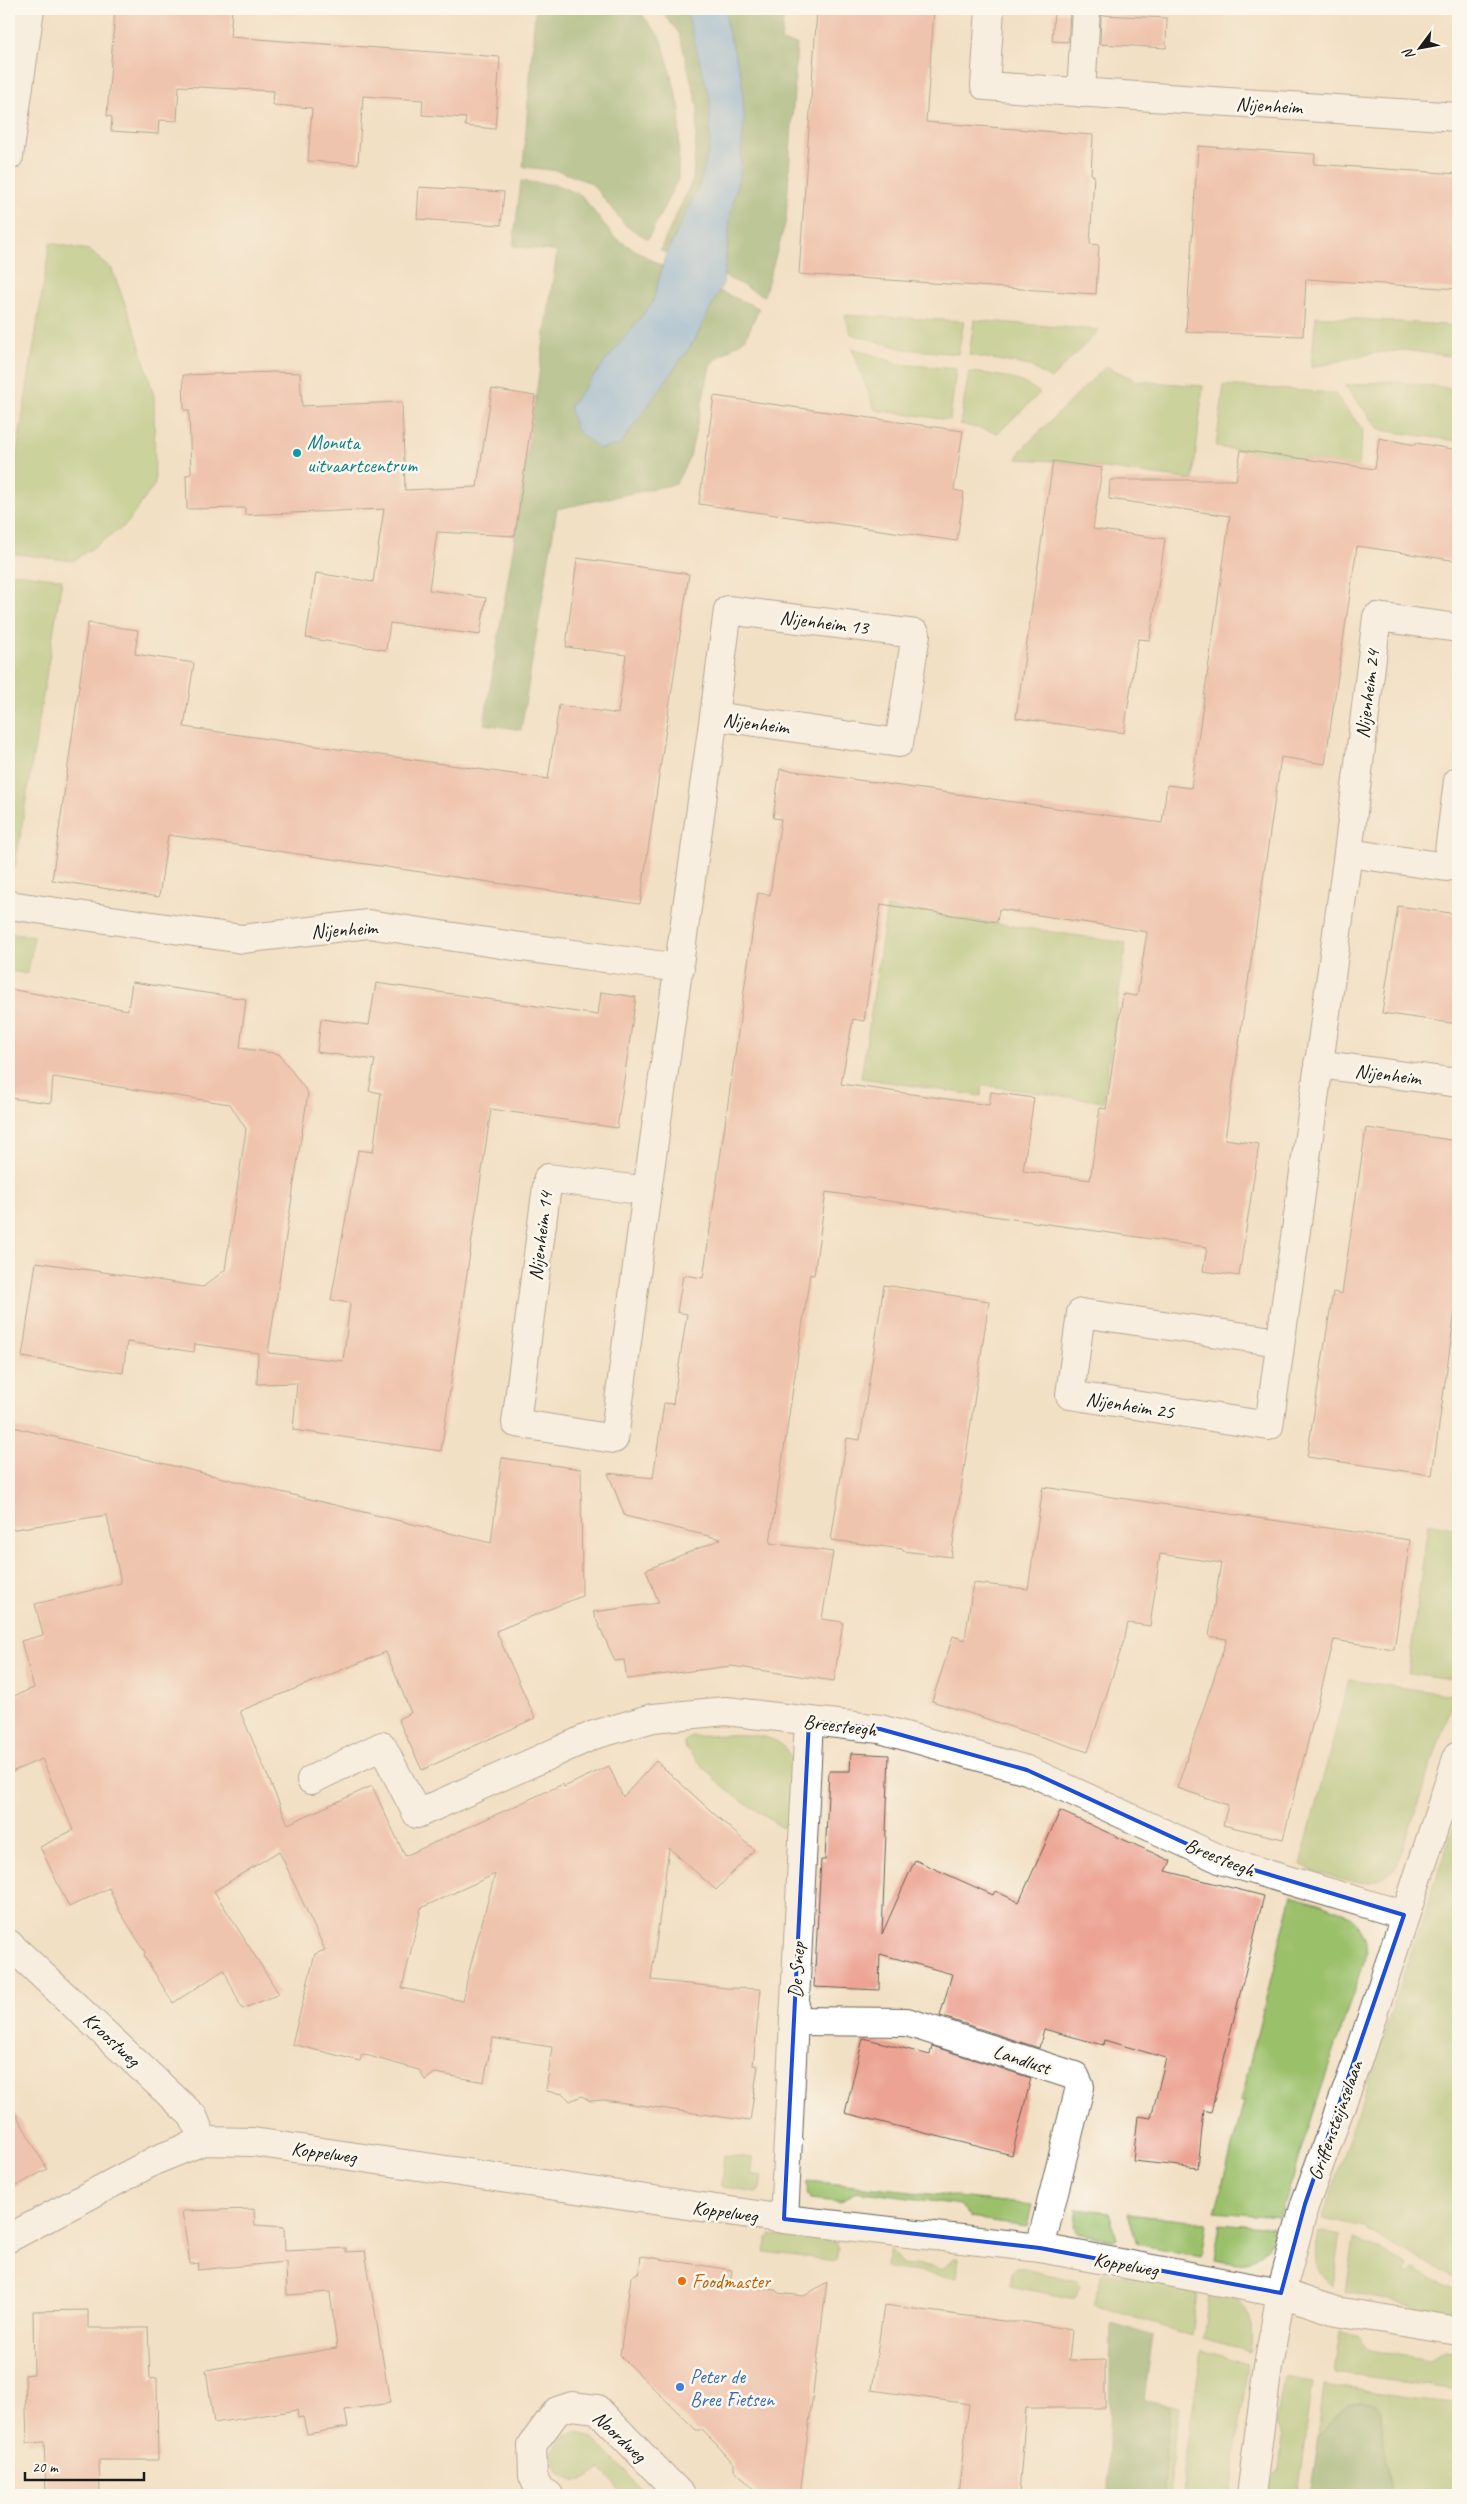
<svg xmlns="http://www.w3.org/2000/svg" width="1467" height="2504" font-family="Caveat,sans-serif">
  <rect width="100%" height="100%" fill="#fbf7ec"/>
  <filter id="ink" filterUnits="userSpaceOnUse"><feTurbulence type="fractalNoise" baseFrequency=".02" numOctaves="2"/><feDisplacementMap in="SourceGraphic" scale="10" xChannelSelector="R" yChannelSelector="G"/><feConvolveMatrix kernelMatrix="1 2 1 2 8 2 1 2 1" color-interpolation-filters="sRGB"/></filter>
  <filter id="wash" filterUnits="userSpaceOnUse"><feTurbulence type="fractalNoise" baseFrequency=".0096" numOctaves="4" result="noise"/><feDisplacementMap in="SourceGraphic" scale="20" xChannelSelector="R" yChannelSelector="G"/><feGaussianBlur stdDeviation="1.12" result="paint"/><feColorMatrix in="noise" values="0 0 0 0 0 0 0 0 0 0 0 0 0 0 0 0 0 1.4 0 .05"/><feComposite in="paint" operator="in"/></filter>
  <g filter="url(#wash)">
    <rect width="100%" height="100%" fill="#f2e0c4"/>
    <g fill="#9bc06b" stroke="#5c6e44">
      <path d="M 50,243 L 89,250 L 112,269 L 137,336 L 154,396 L 155,484 L 126,525 L 73,561 L 9,553 L 9,503 Z"/>
      <path d="M 845,315 L 964,321 L 958,354 L 905,349 L 851,334 Z"/>
      <path d="M 1316,316 L 1458,326 L 1458,357 L 1404,350 L 1368,354 L 1311,368 Z"/>
      <path d="M 974,320 L 1099,330 L 1051,379 L 1030,366 L 969,355 Z"/>
      <path d="M 852,348 L 900,364 L 956,369 L 950,420 L 875,410 Z"/>
      <path d="M 1106,366 L 1137,381 L 1203,386 L 1193,480 L 1053,461 L 1017,459 L 1021,450 Z"/>
      <path d="M 969,372 C 995,374 1019,377 1040,393 L 998,433 L 960,424 Z"/>
      <path d="M 1390,381 L 1458,389 L 1458,441 L 1380,430 L 1345,386 Z"/>
      <path d="M 1224,385 L 1334,393 L 1363,430 L 1358,467 L 1216,447 Z"/>
      <path d="M 9,572 L 62,579 L 15,868 L 9,867 Z"/>
      <path d="M 887,907 L 1126,943 L 1103,1102 L 983,1085 L 981,1096 L 861,1078 Z"/>
      <path d="M 9,932 L 34,936 L 28,974 L 9,971 Z"/>
      <path d="M 1428,1523 L 1458,1529 L 1458,1680 L 1408,1673 Z"/>
      <path d="M 1349,1680 L 1455,1695 L 1397,1865 C 1371,1899 1334,1876 1300,1865 Z"/>
      <path d="M 691,1736 C 719,1738 782,1723 791,1760 C 796,1779 790,1803 789,1822 L 787,1827 L 781,1827 L 724,1788 L 686,1749 L 684,1742 Z"/>
      <path d="M 1458,1813 L 1458,2277 L 1419,2260 L 1364,2228 L 1322,2219 Z"/>
      <path d="M 1292,1895 C 1322,1905 1371,1912 1366,1954 L 1279,2217 L 1215,2212 L 1244,2102 L 1240,2101 Z"/>
      <path d="M 724,2155 L 752,2158 L 751,2174 L 762,2176 L 760,2189 L 756,2192 L 723,2187 L 721,2184 Z"/>
      <path d="M 808,2181 L 1032,2205 L 1027,2226 L 971,2218 L 960,2205 L 857,2191 L 840,2202 L 810,2199 L 807,2194 Z"/>
      <path d="M 1077,2208 L 1109,2212 L 1117,2238 L 1114,2240 L 1076,2233 L 1074,2227 Z"/>
      <path d="M 1128,2214 L 1207,2223 L 1202,2257 L 1137,2244 Z"/>
      <path d="M 1220,2223 L 1275,2228 C 1265,2263 1247,2267 1214,2260 Z"/>
      <path d="M 1318,2231 L 1341,2236 L 1333,2286 C 1314,2275 1313,2251 1318,2231 Z"/>
      <path d="M 771,2234 L 836,2242 L 839,2248 L 837,2261 L 764,2252 L 767,2237 Z"/>
      <path d="M 1354,2239 L 1381,2249 L 1408,2267 L 1405,2272 L 1410,2275 L 1414,2270 L 1458,2290 L 1458,2315 L 1346,2292 Z"/>
      <path d="M 890,2249 L 902,2264 L 941,2268 L 955,2258 L 959,2258 L 957,2277 L 885,2268 Z"/>
      <path d="M 1016,2267 L 1077,2281 L 1080,2286 L 1075,2299 L 1010,2286 L 1012,2272 Z"/>
      <path d="M 1104,2273 L 1198,2287 L 1191,2336 L 1093,2304 L 1097,2289 L 1099,2289 L 1101,2274 Z"/>
      <path d="M 1210,2290 C 1249,2299 1255,2314 1250,2352 L 1203,2338 Z"/>
      <path d="M 1341,2332 L 1357,2335 L 1369,2350 L 1430,2360 L 1445,2350 L 1458,2351 L 1458,2390 L 1335,2373 Z"/>
      <path d="M 1202,2350 L 1248,2364 L 1230,2495 L 1184,2495 L 1183,2470 Z"/>
      <path d="M 1283,2377 L 1313,2382 L 1297,2495 L 1266,2495 L 1270,2479 L 1279,2469 L 1283,2437 L 1275,2423 Z"/>
      <path d="M 1324,2384 L 1413,2399 L 1458,2403 L 1458,2495 L 1391,2495 L 1383,2443 L 1381,2409 L 1348,2404 L 1318,2436 Z"/>
      <path d="M 1171,2404 L 1179,2406 L 1171,2469 L 1172,2495 L 1164,2495 L 1164,2455 Z"/>
      <path d="M 576,2432 L 593,2438 L 647,2495 L 625,2495 L 601,2469 C 582,2483 579,2484 558,2473 L 552,2453 L 562,2438 Z"/>
    </g>
    <g fill="#7ca65f" stroke="#4c613e">
      <path d="M 541,9 L 638,9 L 662,40 L 680,109 L 678,179 L 648,239 L 626,226 L 591,183 L 559,171 L 523,167 L 535,12 Z"/>
      <path d="M 659,9 L 686,9 C 698,52 718,101 710,147 C 703,185 683,219 666,253 L 660,250 L 693,179 L 698,108 L 679,33 Z"/>
      <path d="M 726,9 L 784,9 L 781,42 L 797,44 L 786,221 L 764,296 L 724,276 L 731,211 L 740,173 L 744,120 L 742,79 L 727,27 Z"/>
      <path d="M 521,181 L 557,185 L 581,195 L 615,238 L 662,266 L 653,302 L 569,407 L 599,449 L 620,445 L 694,341 L 719,291 L 759,308 L 746,338 L 711,363 L 690,456 L 676,484 L 557,509 L 521,730 L 484,724 L 515,536 L 557,252 L 513,246 Z"/>
      <path d="M 1111,2323 L 1153,2336 L 1144,2400 L 1171,2404 L 1164,2455 L 1164,2495 L 1108,2495 Z"/>
      <path d="M 1363,2400 L 1376,2404 L 1380,2409 L 1383,2443 L 1391,2495 L 1309,2495 L 1318,2436 L 1348,2404 Z"/>
    </g>
    <path fill="#71ade2" stroke="#46647f" d="M 686,9 L 726,9 L 727,27 L 742,79 L 744,121 L 740,173 L 731,211 L 723,283 L 694,341 L 620,445 L 599,449 L 576,430 L 569,407 L 653,302 L 665,257 L 699,186 L 710,146 L 710,100 Z"/>
    <g id="blocks">
      <g fill="#eca393" fill-rule="evenodd">
        <path d="M 115,9 L 232,9 L 230,37 L 500,57 L 495,129 L 465,126 L 466,118 L 422,115 L 423,100 L 363,96 L 358,164 L 308,161 L 312,108 L 273,105 L 274,91 L 179,86 L 177,121 L 159,120 L 158,134 L 111,131 L 112,117 L 107,116 Z"/>
        <path d="M 817,9 L 934,9 L 926,122 L 1093,135 L 1091,175 L 1094,175 L 1090,244 L 1099,245 L 1096,294 L 799,274 Z"/>
        <path d="M 1054,12 L 1070,13 L 1068,42 L 1052,41 Z"/>
        <path d="M 1101,15 L 1167,18 L 1166,48 L 1100,44 Z"/>
        <path d="M 1198,146 L 1315,154 L 1314,164 L 1458,174 L 1458,289 L 1306,279 L 1303,336 L 1186,332 Z"/>
        <path d="M 419,187 L 504,192 L 501,225 L 417,219 Z"/>
        <path d="M 274,372 L 300,373 L 302,406 L 402,402 L 405,490 L 477,487 L 492,389 L 535,396 L 515,536 L 437,532 L 429,590 L 486,598 L 480,635 L 390,623 L 386,650 L 306,638 L 316,573 L 373,582 L 384,509 L 245,515 L 245,508 L 187,509 L 186,475 L 191,474 L 189,410 L 184,410 L 183,375 Z"/>
        <path d="M 714,396 L 963,431 L 954,490 L 964,492 L 957,541 L 699,504 Z"/>
        <path d="M 1379,438 L 1415,445 L 1416,443 L 1458,450 L 1458,561 L 1357,546 L 1325,764 L 1281,757 L 1225,1139 L 1259,1144 L 1239,1276 L 1203,1271 L 1207,1247 L 826,1192 L 814,1275 L 810,1274 L 770,1543 L 833,1552 L 822,1619 L 843,1622 L 834,1681 L 731,1666 L 627,1679 L 624,1660 L 615,1661 L 593,1612 L 659,1603 L 646,1570 L 721,1539 L 625,1516 L 608,1473 L 653,1478 L 664,1403 L 673,1404 L 687,1314 L 677,1312 L 683,1275 L 703,1278 L 758,893 L 770,895 L 781,819 L 773,818 L 780,769 L 1162,823 L 1167,785 L 1191,788 L 1230,516 L 1109,499 L 1110,480 L 1236,480 L 1241,450 L 1375,469 ZM 881,904 L 997,922 L 999,909 L 1147,932 L 1137,996 L 1123,994 L 1106,1109 L 1100,1108 L 1090,1180 L 1023,1171 L 1034,1098 L 991,1092 L 989,1105 L 841,1084 L 853,1019 L 864,1021 Z"/>
        <path d="M 1053,461 L 1102,468 L 1093,529 L 1165,539 L 1150,640 L 1138,639 L 1124,733 L 1016,718 Z"/>
        <path d="M 577,558 L 689,574 L 640,904 L 168,835 L 159,897 L 52,880 L 88,623 L 138,630 L 135,654 L 194,663 L 184,727 L 548,779 L 559,705 L 618,714 L 626,655 L 566,647 Z"/>
        <path d="M 1398,906 L 1458,914 L 1458,1024 L 1382,1013 Z"/>
        <path d="M 132,982 L 246,999 L 240,1048 L 279,1054 L 308,1093 L 268,1353 L 343,1361 L 350,1303 L 331,1300 L 358,1150 L 373,1152 L 381,1093 L 369,1091 L 375,1060 L 317,1052 L 321,1019 L 369,1025 L 376,983 L 598,1015 L 601,992 L 636,997 L 617,1128 L 491,1109 L 441,1451 L 293,1430 L 297,1383 L 257,1384 L 258,1353 L 195,1344 L 194,1352 L 127,1342 L 123,1373 L 22,1357 L 36,1262 L 203,1287 L 225,1270 L 246,1129 L 230,1104 L 53,1077 L 51,1103 L 9,1098 L 9,989 L 128,1010 Z"/>
        <path d="M 1366,1128 L 1458,1141 L 1458,1290 L 1432,1475 L 1307,1457 L 1333,1292 L 1342,1294 Z"/>
        <path d="M 884,1285 L 989,1301 L 951,1557 L 903,1551 L 903,1549 L 831,1540 L 847,1438 L 860,1440 Z"/>
        <path d="M 9,1426 L 491,1543 L 502,1458 L 581,1469 L 582,1596 L 496,1631 L 535,1718 L 422,1770 L 398,1719 L 411,1713 L 386,1652 L 240,1711 L 288,1824 L 372,1786 L 405,1856 L 563,1784 L 564,1787 L 609,1766 L 623,1797 L 656,1761 L 754,1850 L 716,1890 L 669,1848 L 651,1980 L 727,1988 L 761,1989 L 753,2065 L 758,2066 L 750,2121 L 604,2100 L 590,2101 L 582,2096 L 570,2101 L 563,2094 L 546,2091 L 552,2047 L 492,2038 L 484,2082 L 435,2073 L 425,2080 L 419,2070 L 362,2054 L 360,2061 L 292,2044 L 315,1954 L 325,1950 L 279,1851 L 214,1891 L 279,1994 L 242,2009 L 224,1970 L 173,2003 L 144,1956 L 145,1952 L 119,1910 L 109,1888 L 69,1907 L 40,1847 L 73,1830 L 42,1759 L 9,1773 L 9,1698 L 34,1688 L 21,1641 L 43,1635 L 35,1604 L 121,1583 L 107,1515 L 9,1530 ZM 495,1874 L 468,1975 L 463,2001 L 402,1988 L 421,1908 Z"/>
        <path d="M 1043,1487 L 1410,1540 L 1394,1649 L 1334,1640 L 1283,1839 L 1223,1825 L 1228,1805 L 1177,1788 L 1227,1639 L 1209,1636 L 1221,1563 L 1160,1554 L 1150,1626 L 1128,1623 L 1125,1637 L 1088,1752 L 932,1701 L 953,1636 L 965,1640 L 973,1583 L 1028,1589 Z"/>
        <path d="M 851,1753 L 889,1755 L 882,1934 L 915,1860 L 993,1895 L 995,1891 L 1019,1902 L 1060,1811 L 1171,1861 L 1166,1871 L 1264,1896 L 1211,2112 L 1204,2110 L 1198,2168 L 1133,2161 L 1138,2116 L 1151,2118 L 1166,2058 L 1104,2040 L 1103,2045 L 1044,2029 L 1039,2048 L 940,2016 L 952,1974 L 880,1954 L 879,1990 L 814,1987 L 821,1860 L 825,1860 L 829,1771 L 850,1771 Z"/>
        <path d="M 863,2038 L 930,2055 L 932,2046 L 1031,2078 L 1012,2155 L 845,2113 Z"/>
        <path d="M 9,2102 L 47,2169 L 9,2190 Z"/>
        <path d="M 254,2209 L 255,2225 L 284,2227 L 285,2251 L 346,2248 L 346,2252 L 365,2251 L 390,2403 L 345,2410 L 348,2427 L 307,2434 L 303,2417 L 298,2418 L 297,2410 L 214,2423 L 206,2370 L 337,2348 L 330,2292 L 287,2295 L 286,2262 L 197,2270 L 199,2263 L 190,2264 L 182,2211 Z"/>
        <path d="M 641,2256 L 732,2270 L 730,2285 L 776,2290 L 778,2293 L 804,2296 L 827,2282 L 800,2495 L 759,2495 L 734,2469 L 734,2464 L 718,2446 L 702,2430 L 696,2430 L 620,2355 L 631,2277 L 639,2272 Z"/>
        <path d="M 884,2305 L 1011,2322 L 1025,2322 L 1072,2330 L 1069,2361 L 1105,2360 L 1105,2408 L 1026,2408 L 1019,2495 L 958,2495 L 969,2404 L 872,2390 Z"/>
        <path d="M 88,2310 L 88,2328 L 148,2328 L 150,2379 L 157,2378 L 158,2460 L 99,2460 L 100,2495 L 46,2495 L 44,2442 L 27,2443 L 25,2375 L 34,2374 L 33,2311 Z"/>
      </g>
    </g>
  </g>
  <g filter="url(#ink)">
    <use href="#blocks" fill-opacity="0" stroke="#676157" stroke-width="1"/>
    <g fill="none" stroke-linecap="round" stroke-linejoin="round">
      <defs>
        <g id="street">
          <path d="M 990,9 L 985,86 L 1458,117"/>
          <path d="M 1081,93 L 1086,9"/>
          <path d="M 9,156 L 30,9"/>
          <path d="M 1348,853 L 1447,867 L 1458,781"/>
          <path d="M 9,905 L 242,939 L 368,924 L 514,946 L 680,968"/>
          <path d="M 1318,1064 L 1458,1083"/>
          <path d="M 548,1178 L 647,1191 L 614,1439 L 516,1423 Z"/>
          <path d="M 647,1191 L 714,716 L 899,743 L 916,634 L 728,610 L 714,716"/>
          <path d="M 1279,1342 L 1081,1313 L 1070,1395 L 1269,1426 L 1348,853 L 1377,617 L 1458,628"/>
          <path d="M 311,1780 L 382,1746 L 417,1814 L 594,1735 L 653,1718 L 726,1711 L 880,1729 L 1027,1770 L 1224,1861 L 1404,1915"/>
          <path d="M 9,1944 L 193,2116 L 203,2141"/>
          <path d="M 794,2021 L 907,2022 L 1075,2076 L 1080,2087 L 1040,2248"/>
          <path d="M 784,2219 L 809,1721"/>
          <path d="M 9,2238 L 156,2160 L 203,2141 L 253,2142 L 784,2219 L 1040,2248 L 1281,2293 L 1336,2311 L 1458,2331"/>
          <path d="M 549,2495 L 539,2489 L 533,2476 L 532,2445 L 557,2411 L 572,2406 L 597,2409 L 681,2495"/>
          <path d="M 1251,2495 L 1268,2366 L 1281,2293 L 1305,2204 L 1357,2062 L 1458,1755"/>
        </g>
      </defs>
      <use href="#street" stroke="#676157" stroke-width="30"/>
      <use href="#street" stroke="#fff" stroke-width="28"/>
    </g>
  </g>
  <path d="M0 0H1467V2504H0ZM 809,1721 L 880,1729 L 1027,1770 L 1224,1861 L 1404,1915 L 1305,2204 L 1281,2293 L 1040,2248 L 784,2219 Z" fill="#f2e0c4" fill-opacity=".55" fill-rule="evenodd"/>
  <path fill="none" stroke="#1d4ed8" stroke-width="4" stroke-linejoin="round" d="M 809,1721 L 880,1729 L 1027,1770 L 1224,1861 L 1404,1915 L 1305,2204 L 1281,2293 L 1040,2248 L 784,2219 Z"/>
  <circle fill="#0f9aa8" stroke="#fbf7ec" stroke-width="2" cx="297" cy="453" r="5"/>
  <circle fill="#e8710a" stroke="#fbf7ec" stroke-width="2" cx="682" cy="2281" r="5"/>
  <circle fill="#3f7fe0" stroke="#fbf7ec" stroke-width="2" cx="680" cy="2387" r="5"/>
  <g text-anchor="middle" stroke-width="5" stroke-linejoin="round" paint-order="stroke">
    <g font-size="20" fill="#1c1c1c" stroke="#fbf7ec">
      <text transform="translate(1269 105) rotate(3)" y="7">Nijenheim</text>
      <text transform="translate(824 622) rotate(7)" y="7">Nijenheim 13</text>
      <text transform="translate(1367 694) rotate(-83)" y="7">Nijenheim 24</text>
      <text transform="translate(756 723) rotate(7)" y="7">Nijenheim</text>
      <text transform="translate(344 929) rotate(-4)" y="7">Nijenheim</text>
      <text transform="translate(1388 1074) rotate(7)" y="7">Nijenheim</text>
      <text transform="translate(540 1236) rotate(-83)" y="7">Nijenheim 14</text>
      <text transform="translate(1130 1405) rotate(9)" y="7">Nijenheim 25</text>
      <text transform="translate(840 1725) rotate(7)" y="7">Breesteegh</text>
      <text transform="translate(1220 1857) rotate(22)" y="7">Breesteegh</text>
      <text transform="translate(796 1970) rotate(-87)" y="7">De Snep</text>
      <text transform="translate(112 2039) rotate(43)" y="7">Kroostweg</text>
      <text transform="translate(1022 2059) rotate(18)" y="7">Landlust</text>
      <text transform="translate(1335 2120) rotate(-70)" y="7">Griffensteijnselaan</text>
      <text transform="translate(324 2152) rotate(8)" y="7">Koppelweg</text>
      <text transform="translate(725 2211) rotate(8)" y="7">Koppelweg</text>
      <text transform="translate(1126 2264) rotate(10)" y="7">Koppelweg</text>
      <text transform="translate(620 2436) rotate(43)" y="7">Noordweg</text>
    </g>
    <g font-size="20" fill="#0d838f" stroke="#fbf7ec" text-anchor="start">
      <text x="307" y="449">Monuta<tspan x="307" dy="23">uitvaartcentrum</tspan></text>
    </g>
    <g font-size="20" fill="#c56008" stroke="#fbf7ec" text-anchor="start">
      <text x="692" y="2288">Foodmaster</text>
    </g>
    <g font-size="20" fill="#366cbe" stroke="#fbf7ec" text-anchor="start">
      <text x="690" y="2383">Peter de<tspan x="690" dy="23">Bree Fietsen</tspan></text>
    </g>
  </g>
  <rect width="1467" height="2504" fill="none" stroke="#fbf7ec" stroke-width="30"/>
  <g transform="translate(1420 48) rotate(238)" stroke="#fbf7ec" stroke-width="4" paint-order="stroke">
  <path d="M0-4L9 19L0 12L-9 19Z" fill="#1c1c1c"/>
  <text y="-8" font-size="14" font-weight="bold" text-anchor="middle" fill="#1c1c1c">N</text>
  </g>
  <path d="M25 2472v8h119v-8" fill="none" stroke="#1c1c1c" stroke-width="2.5"/>
  <text x="32" y="2472" font-size="15" fill="#1c1c1c" stroke="#fbf7ec" stroke-width="4" paint-order="stroke">20 m</text>
</svg>
